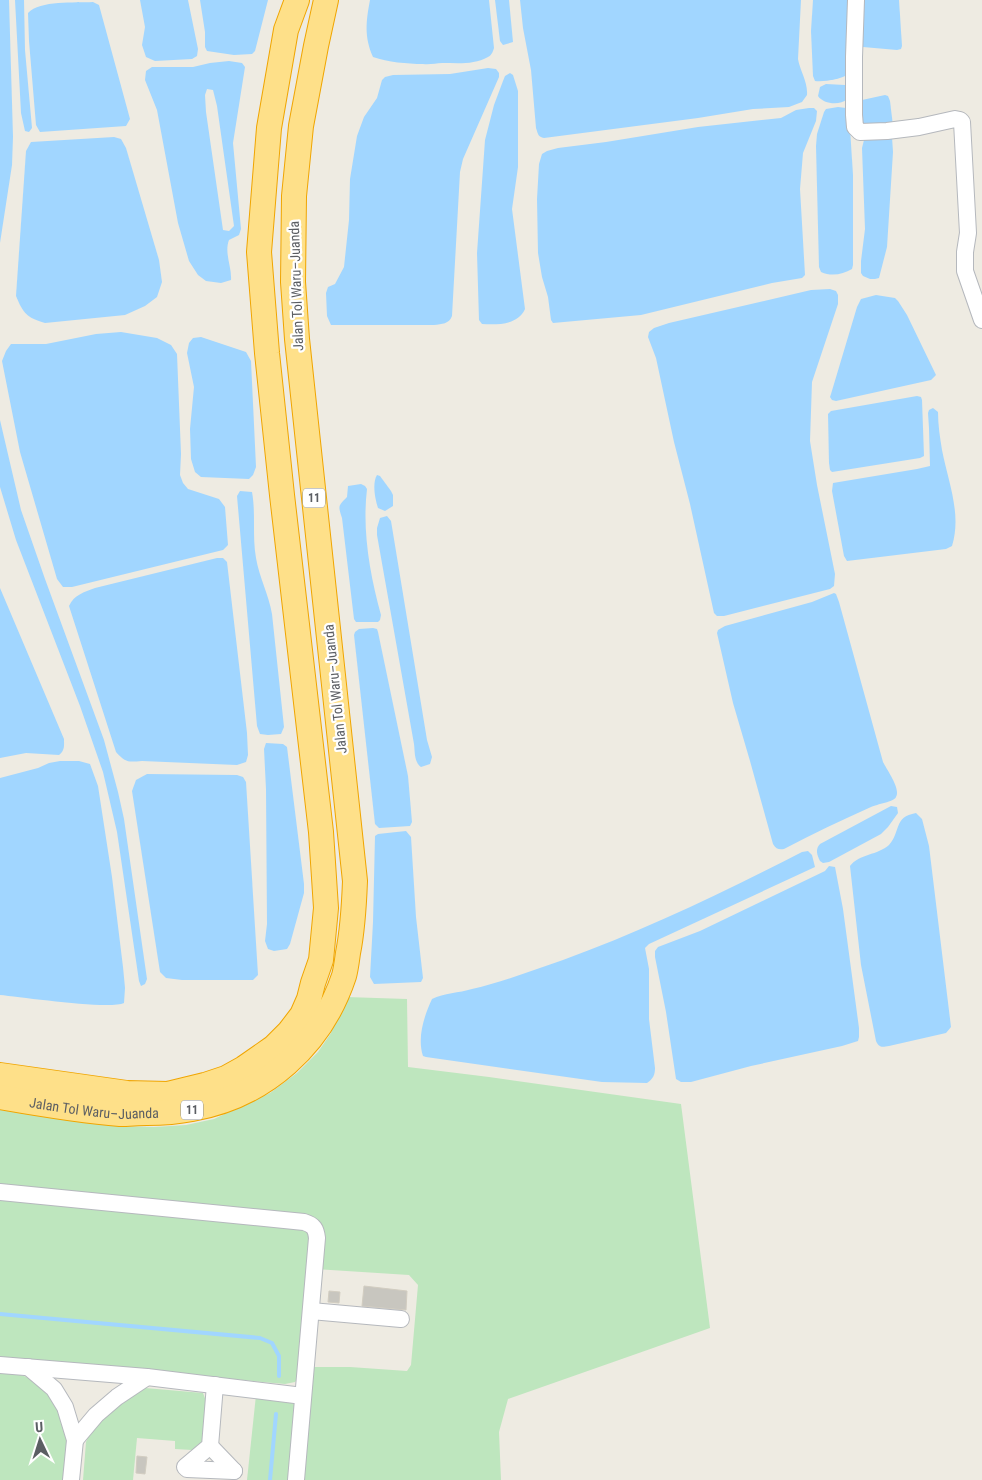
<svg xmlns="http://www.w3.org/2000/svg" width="982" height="1480" font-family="'Roboto Condensed',sans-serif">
  <rect width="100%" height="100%" fill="#eeebe2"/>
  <g fill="#bee6be">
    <path d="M 346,997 L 407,999 L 408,1067 L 489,1077 L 681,1104 L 710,1328 L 508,1399 L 499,1432 L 501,1480 L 301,1480 L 312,1367 L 350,1367 L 407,1371 L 411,1365 L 418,1285 L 409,1275 L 315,1269 L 306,1370 L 295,1382 L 285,1384 L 0,1358 L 0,1110 L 123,1126 L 154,1127 L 186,1125 L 214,1119 L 270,1093 L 297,1073 L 318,1052 L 331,1033 Z"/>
    <path d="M 0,1372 L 10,1372 L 24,1376 L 41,1384 L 56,1399 L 71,1438 L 66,1480 L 0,1480 Z"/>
    <path d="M 145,1388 L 203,1393 L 206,1401 L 203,1438 L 200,1447 L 192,1450 L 175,1449 L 175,1441 L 137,1438 L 133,1480 L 83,1480 L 86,1442 L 95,1422 L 108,1405 Z"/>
    <path d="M 256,1395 L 297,1403 L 292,1480 L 247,1480 Z"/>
  </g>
  <g fill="#a1d6ff" fill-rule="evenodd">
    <path d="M 0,0 L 9,0 L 13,137 L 12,165 L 0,243 Z"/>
    <path d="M 15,0 L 24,0 L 25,50 L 32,128 L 29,132 L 25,131 L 21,113 Z"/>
    <path d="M 140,0 L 188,0 L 198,49 L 197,56 L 192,59 L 155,61 L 146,57 L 142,45 L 145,27 Z"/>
    <path d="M 200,0 L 268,0 L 255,51 L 252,54 L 234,55 L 207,51 L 205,47 L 205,32 Z"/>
    <path d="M 370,0 L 489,0 L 494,48 C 493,51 492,55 488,57 C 474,65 458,63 442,63 C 436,63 430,65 423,64 C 407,64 388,62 373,57 C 364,37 366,21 370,0 Z"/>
    <path d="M 495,0 L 509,0 L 513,42 L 503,45 L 500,41 Z"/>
    <path d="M 520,0 L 801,0 L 798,59 C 800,71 808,82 807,95 L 802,102 L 789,107 L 753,109 L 698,118 L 544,138 C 538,137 538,134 536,128 L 531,70 L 523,28 Z"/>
    <path d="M 813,0 L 850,0 L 849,74 C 841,79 825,82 815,81 L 813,76 L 811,31 Z"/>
    <path d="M 863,0 L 899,0 L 902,46 L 901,49 L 897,50 L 863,47 Z"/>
    <path d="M 93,2 L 99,5 L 130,119 L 126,126 L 40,132 L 36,125 L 29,41 L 28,13 C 40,0 75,3 93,2 Z"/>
    <path d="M 229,61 L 242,63 L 245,67 L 233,143 L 241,229 L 239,235 L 229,240 C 224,253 232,267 231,280 L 221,283 L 206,281 L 198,275 L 189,261 L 178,223 L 157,110 L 145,80 L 146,71 L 152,67 L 193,67 L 210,63 ZM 207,89 L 213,90 L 217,106 L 234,226 L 229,231 L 223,230 L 206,112 L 205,95 Z"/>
    <path d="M 488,68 L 496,69 L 499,73 L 499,77 L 463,159 L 460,172 L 452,316 C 449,324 442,324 434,325 L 331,325 L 327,316 L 326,293 L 328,287 L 335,284 L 344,267 L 349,220 L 350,179 L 357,136 L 364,117 L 377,98 L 382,80 L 385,77 L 393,75 L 450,74 Z"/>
    <path d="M 510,73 L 513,75 L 518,91 L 518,167 L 512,209 L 525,309 C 518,325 497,325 482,324 L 479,320 L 477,253 L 485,140 L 494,105 L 503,81 L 505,76 Z"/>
    <path d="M 826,84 L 845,85 L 849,87 L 847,99 C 840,106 823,104 818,96 L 820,87 Z"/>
    <path d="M 885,95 L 888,96 L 890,101 L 893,126 L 863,128 L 860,103 L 862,100 Z"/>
    <path d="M 838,107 L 846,108 L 849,113 L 853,175 L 853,265 L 852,269 C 843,274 832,277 821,272 L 819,267 L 816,146 L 817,134 L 824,112 L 826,109 Z"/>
    <path d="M 809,108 L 814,108 L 817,111 L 816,121 L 803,153 L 800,189 L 805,275 L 802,278 L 772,283 L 641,315 L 553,323 L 551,320 L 548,297 L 542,277 L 538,253 L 537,199 L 539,164 L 542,154 L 547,151 L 558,148 L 606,142 L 698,127 L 781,118 L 796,110 Z"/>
    <path d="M 114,137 L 121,139 L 126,148 L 159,260 L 162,282 L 157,297 L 145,306 L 125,315 L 45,323 C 27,318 23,313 16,296 L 26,151 L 31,142 Z"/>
    <path d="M 892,137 L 893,152 L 887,247 L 879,278 L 875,279 L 870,279 L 863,276 L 861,273 L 861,261 L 865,229 L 862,148 L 864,140 Z"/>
    <path d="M 830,289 L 836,291 L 838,295 L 838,304 L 812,382 L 810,441 L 817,485 L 835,574 L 834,586 L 830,589 L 724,616 L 717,616 L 714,613 L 690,504 L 674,442 L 656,358 L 648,337 L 649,332 L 654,328 L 669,323 L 811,290 Z"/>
    <path d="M 876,295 L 895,298 L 898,301 L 907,315 L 936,375 L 931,380 L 836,401 L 832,400 L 830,397 L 831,394 L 857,307 L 861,299 Z"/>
    <path d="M 121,332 L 157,338 L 171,345 L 177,354 L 181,454 L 180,475 L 183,483 L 188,489 L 219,499 L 225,507 L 228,545 L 223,550 L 72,587 L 63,587 L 57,579 L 20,452 L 2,361 L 6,351 L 11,344 L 46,344 L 96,334 Z"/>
    <path d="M 201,337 L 246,352 L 251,361 L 256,467 L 253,475 L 249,479 L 201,477 L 195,472 L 191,459 L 190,429 L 194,387 L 187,353 L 189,343 L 193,338 Z"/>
    <path d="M 917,396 L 921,397 L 922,400 L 924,456 L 920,458 L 832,472 L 830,470 L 829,463 L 828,414 L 831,411 Z"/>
    <path d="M 933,408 L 938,412 C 938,425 940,438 942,450 C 948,481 962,514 952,546 L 946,549 L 847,561 L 844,556 L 832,491 L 833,483 L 917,469 L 930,466 L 929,428 L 928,413 L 929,410 Z"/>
    <path d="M 0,420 L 21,510 L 45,579 L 104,740 L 118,792 L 124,819 L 147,979 L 145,984 L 141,986 L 139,981 L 117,832 L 103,772 L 80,706 L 16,540 L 0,487 Z"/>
    <path d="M 377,475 L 380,476 L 391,491 L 393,495 L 393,506 L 385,511 L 378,508 C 375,499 372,483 377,475 Z"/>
    <path d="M 361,484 L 365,486 L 367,489 C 362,531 370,575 381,615 L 380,620 L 378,622 L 356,622 L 354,619 L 342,518 C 338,506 338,506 347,497 L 348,486 Z"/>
    <path d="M 240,491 L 252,492 C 256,514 252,536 256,558 C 259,577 269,595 272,614 L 284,727 L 281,734 L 268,735 L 260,734 L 257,726 L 237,496 Z"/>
    <path d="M 387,516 L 391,521 L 392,527 L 427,740 L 432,757 L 430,764 L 421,767 C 414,762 415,752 414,744 L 377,535 L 377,528 L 380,518 Z"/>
    <path d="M 217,558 L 223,558 L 227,562 L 247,733 L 248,755 L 246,762 L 237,765 L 142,761 C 128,762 126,763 116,752 L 69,606 C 74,595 84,592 95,588 Z"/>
    <path d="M 0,588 L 64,739 C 64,746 65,750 59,755 L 26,753 L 0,758 Z"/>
    <path d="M 834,593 L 836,594 L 839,602 L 883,762 C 887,770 901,789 896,797 C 894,802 877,804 871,807 C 842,820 812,834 784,849 C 779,850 776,849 773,844 L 750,761 L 733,703 L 717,633 L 718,630 L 725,626 L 812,602 Z"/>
    <path d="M 373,628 L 377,629 L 378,632 L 408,776 L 412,822 L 410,826 L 379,828 L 375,824 L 354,635 L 355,632 L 359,629 Z"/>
    <path d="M 266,743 L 283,744 L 287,747 L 304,884 L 304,893 L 290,944 L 287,949 L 274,951 L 268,949 L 265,941 L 267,924 L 266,789 L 264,749 Z"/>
    <path d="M 60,761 L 79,761 L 90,764 L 98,786 L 112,877 L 123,967 L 125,988 L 124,1003 C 109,1010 22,997 0,995 L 0,778 L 38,768 L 49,763 Z"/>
    <path d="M 147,774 L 237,775 L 243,777 L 246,782 L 258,975 L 253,980 L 182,980 L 166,978 L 160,972 L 132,791 L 136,780 Z"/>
    <path d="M 891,806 L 897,807 L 898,813 L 888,827 L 881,834 L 829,862 L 823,863 L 820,861 C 817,855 815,849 820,844 Z"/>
    <path d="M 916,813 L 922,819 L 929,846 L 951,1027 L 946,1033 L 889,1046 C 882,1047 879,1048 876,1041 L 861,965 L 850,866 C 859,854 878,855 889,845 C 901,832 893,817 916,813 Z"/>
    <path d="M 406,831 L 411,837 L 416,917 L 423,978 L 421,982 L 374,984 L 370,977 L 373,922 L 375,836 L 378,834 Z"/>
    <path d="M 808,851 L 812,855 L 815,867 L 649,944 L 645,948 L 649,969 L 649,1019 L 655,1068 C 655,1075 653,1079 647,1083 L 602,1082 L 426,1057 L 423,1056 C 417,1038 424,1016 432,999 C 444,993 459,993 472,989 C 503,982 533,970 563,960 C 645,930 724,892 802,852 Z"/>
    <path d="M 829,866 L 835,867 L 843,909 L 859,1028 L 859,1037 L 858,1041 L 842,1046 L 751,1066 L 691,1082 L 681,1082 L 676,1079 L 666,1012 L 655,957 L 655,951 L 658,947 L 700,931 L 825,871 Z"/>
  </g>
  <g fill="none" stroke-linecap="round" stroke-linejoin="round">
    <g stroke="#a1d6ff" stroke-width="4">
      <path d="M 0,1314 L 260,1338 L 272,1343 L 279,1356 L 279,1376"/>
      <path d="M 270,1480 L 276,1414"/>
    </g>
  </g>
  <g fill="#c8c6bf" stroke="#d2cdc1">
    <path d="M 364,1286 L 407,1291 L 406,1310 L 362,1306 Z"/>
    <path d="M 329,1291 L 340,1292 L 339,1303 L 328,1302 Z"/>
    <path d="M 137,1456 L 147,1457 L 145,1474 L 136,1473 Z"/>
  </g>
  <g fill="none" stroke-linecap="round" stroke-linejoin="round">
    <defs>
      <g id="minor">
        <path d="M 856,0 L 854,57 L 854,115 L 855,127 L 860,132 L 887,131 L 919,127 L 955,119 L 960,120 L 962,122 L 968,233 L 965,252 L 965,271 L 982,320"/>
        <path d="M 0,1192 L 304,1222 C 314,1225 316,1229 317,1238 L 296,1480"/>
        <path d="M 311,1311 L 401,1319"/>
        <path d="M 0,1365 L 147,1377 L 303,1396"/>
        <path d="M 28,1367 L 54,1389 L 65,1407 L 75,1440 L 71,1480"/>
        <path d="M 215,1385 L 210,1446 L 185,1467 L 187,1469 L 234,1471"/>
        <path d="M 75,1440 L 96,1415 L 117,1397 L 147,1377"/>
        <path d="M 210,1446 L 234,1471"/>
      </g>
      <g id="highway">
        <path d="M 0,1075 L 127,1093 L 168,1094 L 205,1085 L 226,1078 L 244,1068 L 274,1047 L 289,1032 L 302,1015 L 309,999 L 313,983 L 321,960 L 326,908 L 321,832 L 282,495 L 267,353 L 259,252 L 269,128 L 286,30 L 297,0"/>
        <path id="s1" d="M 0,1097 C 40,1104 80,1111 120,1114 C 129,1114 138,1113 147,1113 C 162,1113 177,1112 192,1109 C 265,1096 321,1045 344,976 C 346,969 347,960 348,953 C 353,928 354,907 355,881 L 297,339 L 293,282 L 294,196 L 301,126 L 316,46 L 326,0"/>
      </g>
    </defs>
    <use href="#minor" stroke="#b5b8bd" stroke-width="18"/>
    <use href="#highway" stroke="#f0a500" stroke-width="26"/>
    <use href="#minor" stroke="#fff" stroke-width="16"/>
    <use href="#highway" stroke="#fee089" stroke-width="24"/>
  </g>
  <g text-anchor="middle" stroke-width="4.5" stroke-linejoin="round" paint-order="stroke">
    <g fill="#fff" stroke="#8c8e92" stroke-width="1">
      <rect x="303" y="488.5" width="22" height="19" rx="4"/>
      <rect x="181" y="1100.5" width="22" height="19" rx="4"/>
    </g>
    <g font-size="12" font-weight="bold" fill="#5b5e63">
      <text x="314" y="502">11</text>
      <text x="192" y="1114">11</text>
    </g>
    <g font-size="14" fill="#5b5e63" stroke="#fff">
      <text transform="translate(296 286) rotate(-92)" y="5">Jalan Tol Waru–Juanda</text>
      <text transform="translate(335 689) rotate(-96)" y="5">Jalan Tol Waru–Juanda</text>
      <text dy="5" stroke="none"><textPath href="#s1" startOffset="95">Jalan Tol Waru–Juanda</textPath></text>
    </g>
  </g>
  <g transform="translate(40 1440) rotate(356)" stroke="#ffffff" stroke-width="4" paint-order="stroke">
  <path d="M0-4L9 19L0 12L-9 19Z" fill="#5b5e63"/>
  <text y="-8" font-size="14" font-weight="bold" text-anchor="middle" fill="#5b5e63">U</text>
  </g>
</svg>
